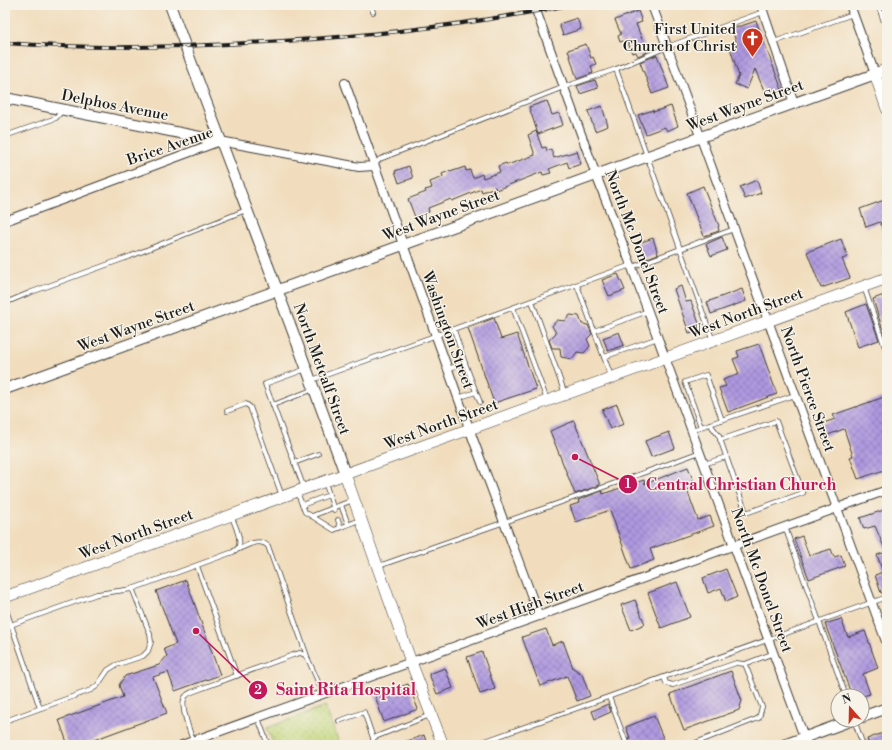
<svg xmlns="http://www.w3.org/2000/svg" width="892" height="750" font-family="'Libre Bodoni',serif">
  <defs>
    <pattern id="park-dots" width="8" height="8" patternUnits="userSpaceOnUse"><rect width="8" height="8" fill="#c1d579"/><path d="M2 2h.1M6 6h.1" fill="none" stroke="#a5b668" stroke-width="1.8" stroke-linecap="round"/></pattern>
    <pattern id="building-cross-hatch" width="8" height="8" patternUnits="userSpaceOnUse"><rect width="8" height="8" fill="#ae98e0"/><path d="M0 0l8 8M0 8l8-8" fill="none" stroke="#8d7bb5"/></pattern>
  </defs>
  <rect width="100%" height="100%" fill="#f7f3e8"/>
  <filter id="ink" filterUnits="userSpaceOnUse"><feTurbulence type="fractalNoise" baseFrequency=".025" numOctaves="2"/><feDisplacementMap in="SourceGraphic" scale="8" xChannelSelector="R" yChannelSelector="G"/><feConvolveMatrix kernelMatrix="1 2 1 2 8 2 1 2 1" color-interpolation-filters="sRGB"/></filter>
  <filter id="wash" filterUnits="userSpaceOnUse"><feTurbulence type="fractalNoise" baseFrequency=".012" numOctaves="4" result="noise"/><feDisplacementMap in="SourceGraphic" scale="16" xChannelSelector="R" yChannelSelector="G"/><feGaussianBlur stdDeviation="0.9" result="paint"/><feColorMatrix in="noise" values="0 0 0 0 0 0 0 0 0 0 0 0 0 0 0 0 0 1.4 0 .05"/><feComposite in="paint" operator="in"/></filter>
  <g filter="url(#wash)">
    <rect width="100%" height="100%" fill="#f1ddbd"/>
    <path fill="url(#park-dots)" stroke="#6e784a" d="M 325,706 L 340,745 L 274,745 L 267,728 Z"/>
    <g id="blocks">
      <g fill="url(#building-cross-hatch)">
        <path d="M 638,11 L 642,22 L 636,24 L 647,52 L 638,56 L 636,52 L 632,53 L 627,40 L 620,42 L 618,36 L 621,34 L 615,20 Z"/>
        <path d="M 577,18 L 581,29 L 563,35 L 559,24 Z"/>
        <path d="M 756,21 L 782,90 L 766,95 L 755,69 L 747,89 L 735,84 L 739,76 L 730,48 L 737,45 L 732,29 Z"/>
        <path d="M 586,44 L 591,58 L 593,57 L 596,64 L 591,66 L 593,73 L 577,79 L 568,50 Z"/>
        <path d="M 657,55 L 669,88 L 652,94 L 640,62 Z"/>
        <path d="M 595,80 L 598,88 L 580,94 L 577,86 Z"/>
        <path d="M 547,101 L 552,115 L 559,113 L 563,125 L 538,134 L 529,107 Z"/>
        <path d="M 602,106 L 608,126 L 595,131 L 588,111 Z"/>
        <path d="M 671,106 L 678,126 L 667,131 L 665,127 L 646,134 L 638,115 L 653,110 L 653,112 Z"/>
        <path d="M 536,131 L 542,148 L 546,147 L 547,151 L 551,149 L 554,158 L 577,151 L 581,164 L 569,168 L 567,162 L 549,169 L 551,173 L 543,175 L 542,172 L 496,190 L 495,187 L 482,192 L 481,189 L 452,201 L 451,199 L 428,208 L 429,212 L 415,217 L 408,199 L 426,192 L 425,190 L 432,188 L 430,182 L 443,177 L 442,174 L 449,171 L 450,172 L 465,167 L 466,171 L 470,170 L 473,178 L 482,174 L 483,178 L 500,172 L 498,166 L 506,163 L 507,165 L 535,155 L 528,135 Z"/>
        <path d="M 409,166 L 413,178 L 399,183 L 395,171 Z"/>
        <path d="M 757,180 L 761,193 L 745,199 L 740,187 Z"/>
        <path d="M 703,186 L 719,226 L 718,227 L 719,231 L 704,236 L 687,193 Z"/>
        <path d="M 887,199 L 887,238 L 886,239 L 880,222 L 866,227 L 860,209 Z"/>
        <path d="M 722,237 L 727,250 L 711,256 L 706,244 Z"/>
        <path d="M 653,238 L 658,254 L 642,260 L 636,244 Z"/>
        <path d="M 841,239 L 848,257 L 842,259 L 850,278 L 821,288 L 807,252 Z"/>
        <path d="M 618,274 L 625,290 L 609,296 L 602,280 Z"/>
        <path d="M 681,286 L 686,302 L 691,301 L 701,329 L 689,333 L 674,289 Z"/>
        <path d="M 742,289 L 746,301 L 711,314 L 707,302 Z"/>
        <path d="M 887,294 L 887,337 L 885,337 L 873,299 Z"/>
        <path d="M 866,304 L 879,340 L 858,347 L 846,312 Z"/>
        <path d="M 570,315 L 579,316 L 582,324 L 588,325 L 592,334 L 587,339 L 590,346 L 584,353 L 577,352 L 572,359 L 561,357 L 560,348 L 552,348 L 549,340 L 556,333 L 552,326 L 557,320 L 565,321 Z"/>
        <path d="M 494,318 L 501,339 L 517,334 L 536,389 L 494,403 L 468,328 Z"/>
        <path d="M 619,332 L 624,345 L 608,351 L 603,338 Z"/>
        <path d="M 759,344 L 777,394 L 728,412 L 719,388 L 726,386 L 723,380 L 739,374 L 733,359 L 739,357 L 737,351 Z"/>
        <path d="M 887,396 L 887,469 L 858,479 L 850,457 L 853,456 L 844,429 L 825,436 L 821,424 L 835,419 L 833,415 Z"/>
        <path d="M 617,404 L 624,424 L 610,429 L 602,410 Z"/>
        <path d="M 574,421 L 600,485 L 575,494 L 550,431 Z"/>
        <path d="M 669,432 L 675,448 L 651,457 L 645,441 Z"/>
        <path d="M 688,467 L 696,487 L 687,490 L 698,520 L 710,516 L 714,526 L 650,549 L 654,560 L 631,569 L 610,510 L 576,522 L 570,506 L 579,503 L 578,500 L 602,491 L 603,494 L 644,480 L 645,484 Z"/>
        <path d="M 887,509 L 887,591 L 881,593 L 875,575 L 883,572 L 877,555 L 886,552 L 875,526 L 864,529 L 860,518 Z"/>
        <path d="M 802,536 L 809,556 L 831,549 L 834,557 L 841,555 L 845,566 L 809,579 L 794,539 Z"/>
        <path d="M 726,569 L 737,597 L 726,602 L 721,588 L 708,593 L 703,578 Z"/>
        <path d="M 186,580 L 220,675 L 175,691 L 168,672 L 153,677 L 167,713 L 80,745 L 68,745 L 59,720 L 123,697 L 119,685 L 125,676 L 159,665 L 167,656 L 164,649 L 176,644 L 156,591 Z"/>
        <path d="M 677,582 L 690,617 L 661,628 L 648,593 Z"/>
        <path d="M 635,600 L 645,624 L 631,630 L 621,605 Z"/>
        <path d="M 841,619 L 848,637 L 865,631 L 878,668 L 863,674 L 870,694 L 863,696 L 852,696 L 825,624 Z"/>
        <path d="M 546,629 L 552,645 L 563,641 L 573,668 L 582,674 L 590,696 L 577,701 L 567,676 L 540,686 L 522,637 Z"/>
        <path d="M 482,652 L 495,689 L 480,694 L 467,657 Z"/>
        <path d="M 445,668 L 453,688 L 437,694 L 429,674 Z"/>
        <path d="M 731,671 L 742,701 L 739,710 L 684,730 L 670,694 Z"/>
        <path d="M 408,684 L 418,709 L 384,722 L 375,696 Z"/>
        <path d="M 608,704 L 611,712 L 595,719 L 592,711 Z"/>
        <path d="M 654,716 L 666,745 L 630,745 L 628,738 L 630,738 L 626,727 Z"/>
        <path d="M 883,733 L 887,745 L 869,745 L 867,739 Z"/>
        <path d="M 424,735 L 427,745 L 400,745 L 400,744 Z"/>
      </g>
    </g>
  </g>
  <g filter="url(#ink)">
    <use href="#blocks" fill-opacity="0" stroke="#3c3934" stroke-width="1"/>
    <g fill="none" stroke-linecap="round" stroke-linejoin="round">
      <defs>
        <g id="service">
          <path d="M 371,5 L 373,12"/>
          <path d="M 878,5 L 887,30"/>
          <path d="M 774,42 L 853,14"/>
          <path d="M 616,69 L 713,341"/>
          <path d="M 5,136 L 56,118 L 62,111"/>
          <path d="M 374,165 L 380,159 L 564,87 L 616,69 L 667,47 L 763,12"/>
          <path d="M 632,267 L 734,229"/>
          <path d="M 577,285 L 611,376"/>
          <path d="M 864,287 L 887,353"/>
          <path d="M 532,301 L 565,394"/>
          <path d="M 5,303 L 29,293 L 131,256 L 246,210"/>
          <path d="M 513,308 L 547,400"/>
          <path d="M 454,330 L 465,363"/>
          <path d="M 594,331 L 648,311"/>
          <path d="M 604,357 L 658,338"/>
          <path d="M 448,369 L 465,363 L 476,392 L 458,398"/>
          <path d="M 312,380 L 631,265"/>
          <path d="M 476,392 L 480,402"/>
          <path d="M 273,405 L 314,389"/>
          <path d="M 227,411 L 246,404 L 250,407 L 282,496"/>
          <path d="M 710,424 L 719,436 L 746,513 L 803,493 L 776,421 L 720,440"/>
          <path d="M 701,427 L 685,382 L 706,375 L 722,420"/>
          <path d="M 692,430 L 795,395"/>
          <path d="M 294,463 L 318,454"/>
          <path d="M 704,464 L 726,457"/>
          <path d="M 325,482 L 334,510"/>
          <path d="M 304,488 L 265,384 L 306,369"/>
          <path d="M 297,492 L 305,512 L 334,530 L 360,520"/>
          <path d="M 302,505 L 329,495"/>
          <path d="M 341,505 L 348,524"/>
          <path d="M 312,516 L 353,500"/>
          <path d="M 338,520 L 340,527"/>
          <path d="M 785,527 L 846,696"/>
          <path d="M 237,550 C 246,546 259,537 268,546 L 307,656"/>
          <path d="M 197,566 L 237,676"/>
          <path d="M 379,566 C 486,528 594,492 700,452"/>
          <path d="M 5,607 L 40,708"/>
          <path d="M 5,627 L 97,594 L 132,589 L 233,552 C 234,551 238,548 238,548 C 243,540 234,523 231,515"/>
          <path d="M 745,664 L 774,653"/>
          <path d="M 664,677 L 666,683 L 673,685 L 736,663 L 745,664 L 762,707 L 759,718 L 690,745"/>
          <path d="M 609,697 L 627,745"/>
          <path d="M 258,718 L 268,745"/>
          <path d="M 854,720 L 863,745"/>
          <path d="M 5,721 L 91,690 L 97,686 L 108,670 L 116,665 L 143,656 L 148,651 L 151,642 L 150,634 L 132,588"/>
          <path d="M 339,721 L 364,712 L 373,738"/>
          <path d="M 193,741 C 190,731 178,703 186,696 C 187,694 190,693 192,692 L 293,655 L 300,653 L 305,655 L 308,659 L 324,695"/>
          <path d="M 374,745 L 373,738 L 430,715"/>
          <path d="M 474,745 L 887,597"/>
        </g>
        <g id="minor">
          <path d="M 534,5 L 596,175 L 631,265 L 807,745"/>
          <path d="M 761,5 L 794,103"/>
          <path d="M 850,5 L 875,74"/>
          <path d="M 653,8 L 887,644"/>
          <path d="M 345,83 L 473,439 L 539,616"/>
          <path d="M 5,221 L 220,141 L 359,167 L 374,166"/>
          <path d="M 182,745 L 887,490"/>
        </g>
        <g id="tertiary">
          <path d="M 170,5 C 228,162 289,317 345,474"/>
          <path d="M 5,98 L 220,141"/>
          <path d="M 5,389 L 875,74"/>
          <path d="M 862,717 L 887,708"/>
          <path d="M 784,745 L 852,720"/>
        </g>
        <g id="secondary">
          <path d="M 887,69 L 875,74 L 887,109"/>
          <path d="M 345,474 L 411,662 L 443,745"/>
          <path d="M 5,597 L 887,278"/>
        </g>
      </defs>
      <use href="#service" stroke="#3c3934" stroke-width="5.5"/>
      <use href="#minor" stroke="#3c3934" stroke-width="10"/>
      <use href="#tertiary" stroke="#3c3934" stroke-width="12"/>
      <use href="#secondary" stroke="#3c3934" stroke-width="12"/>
      <use href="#service" stroke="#fff" stroke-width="4"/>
      <use href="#minor" stroke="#fff" stroke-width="8"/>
      <use href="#tertiary" stroke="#fff" stroke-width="10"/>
      <use href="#secondary" stroke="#fff" stroke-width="11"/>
      <defs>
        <path id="rail" d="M 5,43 C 85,49 167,48 247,43 C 355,38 463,26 569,5"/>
      </defs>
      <use href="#rail" stroke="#1c1c1c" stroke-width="4"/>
      <use href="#rail" stroke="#f7f3e8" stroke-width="2.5" stroke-dasharray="8" stroke-linecap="butt"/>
    </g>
  </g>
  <defs>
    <symbol id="church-pin" viewBox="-11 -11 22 30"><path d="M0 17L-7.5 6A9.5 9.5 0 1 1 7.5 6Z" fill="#c8321e" stroke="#f7f3e8"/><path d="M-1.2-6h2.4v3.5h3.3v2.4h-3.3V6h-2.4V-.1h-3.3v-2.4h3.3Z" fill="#fff"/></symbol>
  </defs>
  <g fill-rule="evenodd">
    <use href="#church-pin" x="740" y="26" width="25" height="34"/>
  </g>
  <g text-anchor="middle" stroke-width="3" stroke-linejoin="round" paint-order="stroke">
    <g font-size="15" fill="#1c1c1c" stroke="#f7f3e8" text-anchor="end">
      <text x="736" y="34">First United<tspan x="736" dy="17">Church of Christ</tspan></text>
    </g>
    <g font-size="15" fill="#1c1c1c" stroke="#f7f3e8">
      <text transform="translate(115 105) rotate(11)" y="5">Delphos Avenue</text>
      <text transform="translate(745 105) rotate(-20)" y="5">West Wayne Street</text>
      <text transform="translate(170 146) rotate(-19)" y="5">Brice Avenue</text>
      <text transform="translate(441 215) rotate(-20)" y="5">West Wayne Street</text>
      <text transform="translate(637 242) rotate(69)" y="5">North Mc Donel Street</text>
      <text transform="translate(746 313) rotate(-20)" y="5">West North Street</text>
      <text transform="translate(136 326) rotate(-20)" y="5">West Wayne Street</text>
      <text transform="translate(448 330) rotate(70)" y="5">Washington Street</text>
      <text transform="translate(322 369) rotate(70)" y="5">North Metcalf Street</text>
      <text transform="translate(808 389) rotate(70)" y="5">North Pierce Street</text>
      <text transform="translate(441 424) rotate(-20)" y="5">West North Street</text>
      <text transform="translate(136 534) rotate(-20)" y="5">West North Street</text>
      <text transform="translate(762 580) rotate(70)" y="5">North Mc Donel Street</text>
      <text transform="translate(530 605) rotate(-20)" y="5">West High Street</text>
    </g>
  </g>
  <path fill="none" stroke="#c2185b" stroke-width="1.5" d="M575 457L628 484M196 631L258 690"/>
  <g fill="#c2185b" stroke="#f7f3e8" stroke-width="1.5">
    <circle cx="575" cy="457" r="4"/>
    <circle cx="196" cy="631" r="4"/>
    <circle cx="628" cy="484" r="10"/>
    <circle cx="258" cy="690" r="10"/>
  </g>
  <g font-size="12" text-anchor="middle" font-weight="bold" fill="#fff">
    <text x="628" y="488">1</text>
    <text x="258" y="694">2</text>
  </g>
  <g font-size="16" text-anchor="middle" font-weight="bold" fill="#c2185b" stroke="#f7f3e8" stroke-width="3" stroke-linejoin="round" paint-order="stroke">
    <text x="741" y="490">Central Christian Church</text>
    <text x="346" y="695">Saint Rita Hospital</text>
  </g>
  <rect width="892" height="750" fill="none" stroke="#f7f3e8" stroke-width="20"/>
  <g transform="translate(850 708) rotate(340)"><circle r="19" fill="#f7f3e8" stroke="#9f9d96"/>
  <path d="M0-3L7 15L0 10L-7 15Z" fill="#c8321e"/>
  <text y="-6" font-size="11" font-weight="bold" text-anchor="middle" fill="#1c1c1c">N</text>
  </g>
</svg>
